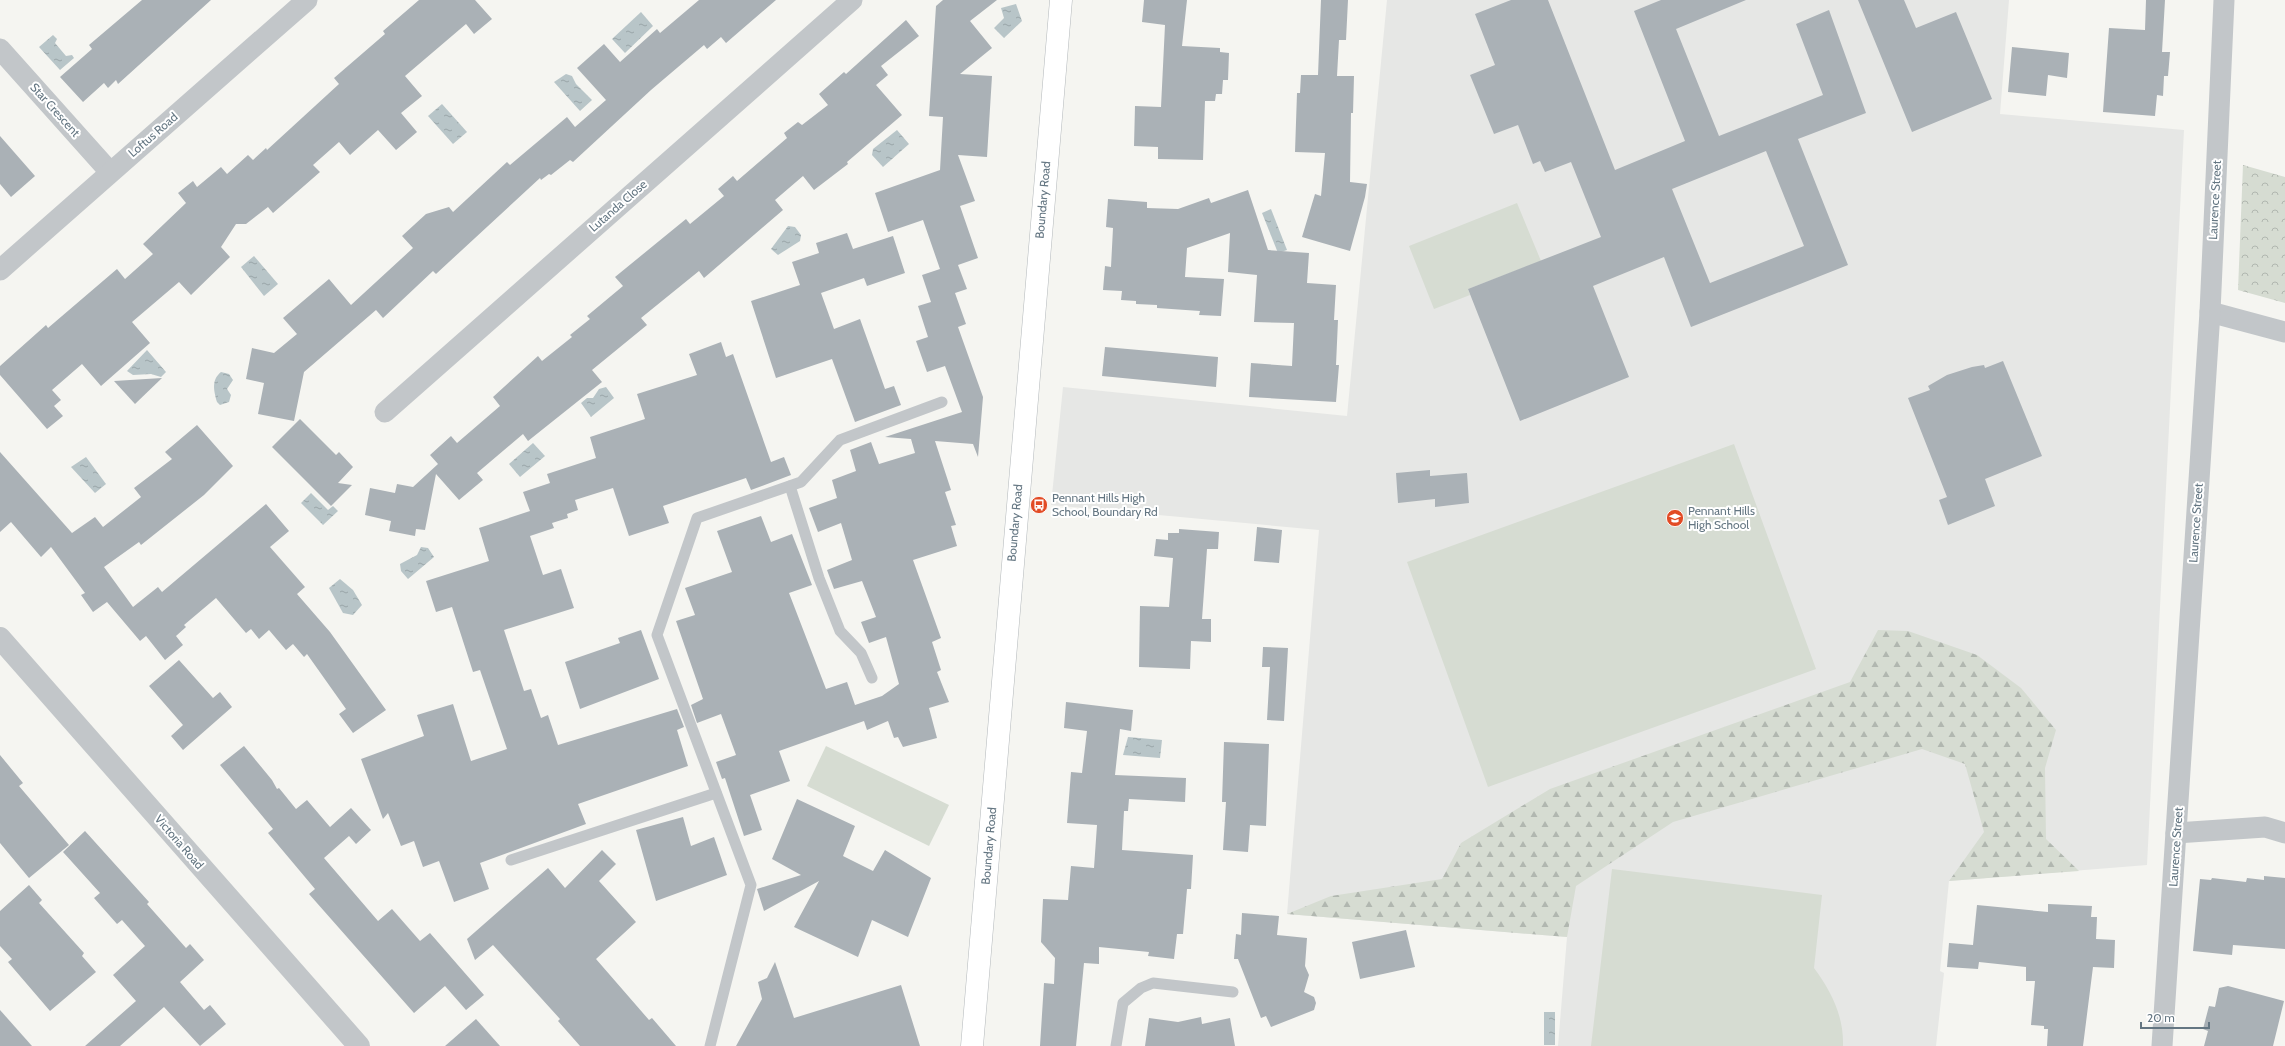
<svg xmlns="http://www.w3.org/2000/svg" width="2285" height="1046" font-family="Cabin,sans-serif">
  <defs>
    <pattern id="forest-firs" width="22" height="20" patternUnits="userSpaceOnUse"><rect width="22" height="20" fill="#d6dcd2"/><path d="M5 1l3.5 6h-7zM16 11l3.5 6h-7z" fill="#b1b7b0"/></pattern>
    <pattern id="park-crowns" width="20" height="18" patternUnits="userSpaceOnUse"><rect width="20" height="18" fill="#d6dcd2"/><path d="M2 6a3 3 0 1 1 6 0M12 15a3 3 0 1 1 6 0" fill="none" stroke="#b1b7b0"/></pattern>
    <pattern id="water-ripples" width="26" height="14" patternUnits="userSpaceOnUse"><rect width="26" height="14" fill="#b8c5c8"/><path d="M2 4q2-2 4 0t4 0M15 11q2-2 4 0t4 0" fill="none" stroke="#99a5a8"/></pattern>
  </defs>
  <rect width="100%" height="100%" fill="#f5f5f1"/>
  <path fill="#e6e7e5" d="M 1387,0 L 2009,0 L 2000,114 L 2184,130 L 2147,865 L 1949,881 L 1940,971 L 1944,973 L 1936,1046 L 1558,1046 L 1567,937 L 1287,914 L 1319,530 L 1051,505 L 1063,387 L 1347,416 Z"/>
  <path fill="url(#forest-firs)" d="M 1878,630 L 1908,631 L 1977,655 L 2021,688 L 2056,730 L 2045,768 L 2046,839 L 2079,871 L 1949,881 L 1984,832 L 1965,764 L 1922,749 L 1673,822 L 1576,886 L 1567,937 L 1287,914 L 1331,896 L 1442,879 L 1461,843 L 1550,789 L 1850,682 Z"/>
  <path fill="url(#park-crowns)" d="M 2243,165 L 2285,177 L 2285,303 L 2238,290 Z"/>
  <g fill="#d6dcd2">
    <path d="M 1517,203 L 1541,261 L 1468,289 L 1470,295 L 1434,309 L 1409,246 Z"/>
    <path d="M 1734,444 L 1816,669 L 1488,787 L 1407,562 Z"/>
    <path d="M 826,746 L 949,805 L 929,846 L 807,786 Z"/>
    <path d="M 1612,869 L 1822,895 L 1814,968 C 1831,991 1844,1016 1843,1046 L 1591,1046 Z"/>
  </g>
  <g fill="url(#water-ripples)">
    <path d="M 1016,4 L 1022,21 L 1004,38 L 994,28 L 1004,18 L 1001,8 Z"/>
    <path d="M 641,12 L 653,26 L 625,53 L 612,39 Z"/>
    <path d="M 53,35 L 57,39 L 55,43 L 66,56 L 72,55 L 74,58 L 60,70 L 39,47 Z"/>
    <path d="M 566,74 L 572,76 L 576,84 L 592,100 L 580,111 L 554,82 Z"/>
    <path d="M 442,104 L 467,132 L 453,144 L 428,116 Z"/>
    <path d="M 897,130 L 909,144 L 883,167 L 872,155 L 873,149 Z"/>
    <path d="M 1271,209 L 1287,250 L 1278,253 L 1262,213 Z"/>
    <path d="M 788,226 L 795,227 L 801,235 L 800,241 L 778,255 L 771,249 Z"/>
    <path d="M 254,256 L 278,284 L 264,296 L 241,267 Z"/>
    <path d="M 147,350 L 166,372 L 161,377 L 151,374 L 133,375 L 127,371 Z"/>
    <path d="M 221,372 L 229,374 L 233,380 L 227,389 L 231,395 L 229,402 L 220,405 L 217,402 C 214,391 211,380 221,372 Z"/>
    <path d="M 606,387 L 614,398 L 591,417 L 581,403 L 587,398 L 593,398 L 599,389 Z"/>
    <path d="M 533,443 L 545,456 L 520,477 L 509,464 Z"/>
    <path d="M 86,457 L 106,484 L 95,493 L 71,467 Z"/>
    <path d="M 311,493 L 328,510 L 333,506 L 338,511 L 323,525 L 301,503 Z"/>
    <path d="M 421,547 L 428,548 L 434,557 L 408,579 L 401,571 L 400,564 L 417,555 Z"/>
    <path d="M 340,579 L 353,590 L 362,605 L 353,615 L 343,613 L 329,588 Z"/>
    <path d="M 1128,737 L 1162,740 L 1160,758 L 1123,755 Z"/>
    <rect x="1544" y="1012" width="11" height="33"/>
  </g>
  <g fill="#aab1b6" fill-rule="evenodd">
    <path d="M 142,0 L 211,0 L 118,84 L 116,80 L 108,88 L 104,83 L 83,102 L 60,77 L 92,49 L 89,45 Z"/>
    <path d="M 419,0 L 475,0 L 492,19 L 474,34 L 466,24 L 405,76 L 422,96 L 401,113 L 417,132 L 396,150 L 378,130 L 350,155 L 339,142 L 313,165 L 320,172 L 273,213 L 268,207 L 246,224 L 236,224 L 221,247 L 230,257 L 191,295 L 179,282 L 132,322 L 150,343 L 101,386 L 82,364 L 52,390 L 61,400 L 54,406 L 63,416 L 47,429 L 0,375 L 0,366 L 46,325 L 48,328 L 117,269 L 125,279 L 153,254 L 143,244 L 186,203 L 178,193 L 193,181 L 197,187 L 221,167 L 227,174 L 248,155 L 253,160 L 266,148 L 267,150 L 339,84 L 334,78 L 385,34 L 383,31 Z"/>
    <path d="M 699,0 L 776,0 L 726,43 L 721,37 L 707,49 L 704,45 L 651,90 L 573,162 L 570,160 L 551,175 L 549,174 L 541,180 L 540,178 L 436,274 L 433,271 L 383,318 L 376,310 L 304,372 L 294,421 L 258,414 L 264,383 L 246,379 L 252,348 L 274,353 L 297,334 L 283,318 L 329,279 L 351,305 L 413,248 L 402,236 L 426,214 L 449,207 L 453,212 L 507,162 L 510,165 L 567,117 L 575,127 L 606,100 L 577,68 L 604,44 L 620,62 L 657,29 L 660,33 Z"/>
    <path d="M 943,0 L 997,0 L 970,21 L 992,48 L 960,74 L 992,76 L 987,157 L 958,155 L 975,201 L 960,206 L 978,258 L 958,265 L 967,289 L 955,293 L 966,324 L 958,327 L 983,397 L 978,457 L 973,444 L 935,441 L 951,490 L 945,492 L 956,525 L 951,526 L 957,546 L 913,560 L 941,638 L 932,642 L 941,670 L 937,672 L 949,702 L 929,708 L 937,738 L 903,747 L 898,737 L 894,738 L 888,721 L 867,730 L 864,721 L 779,751 L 790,781 L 750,795 L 762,830 L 744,836 L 725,778 L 722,779 L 716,762 L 736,755 L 721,714 L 697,723 L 691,705 L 703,699 L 676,621 L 695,615 L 685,588 L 732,572 L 717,531 L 761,516 L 771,542 L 792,534 L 812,585 L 789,593 L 826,689 L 847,682 L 855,705 L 882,696 L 899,684 L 886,637 L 869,643 L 861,622 L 876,617 L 862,581 L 834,589 L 827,570 L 852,560 L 841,523 L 818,532 L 809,508 L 837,498 L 832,480 L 856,471 L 850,450 L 871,442 L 879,464 L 915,453 L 911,439 L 885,437 L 962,412 L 945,366 L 927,372 L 916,341 L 928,337 L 918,306 L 931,302 L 922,275 L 940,269 L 923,220 L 888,232 L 875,193 L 940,170 L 943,117 L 929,116 L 936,6 Z"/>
    <path d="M 1144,0 L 1187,0 L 1182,46 L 1220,48 L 1220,52 L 1229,53 L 1228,80 L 1223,80 L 1222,94 L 1216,94 L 1215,101 L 1205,101 L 1203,160 L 1158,159 L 1158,147 L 1134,146 L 1135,106 L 1161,107 L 1165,25 L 1142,22 Z"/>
    <path d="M 1321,0 L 1348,0 L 1346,40 L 1339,40 L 1337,76 L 1354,76 L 1353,113 L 1351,113 L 1350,182 L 1367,184 L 1365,197 L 1350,251 L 1302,237 L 1315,194 L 1321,196 L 1325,153 L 1295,152 L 1297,93 L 1300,93 L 1301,75 L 1318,75 Z"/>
    <path d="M 1511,0 L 1548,0 L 1615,170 L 1685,141 L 1634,11 L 1661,0 L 1746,0 L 1676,29 L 1719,136 L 1823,95 L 1796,24 L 1829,10 L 1866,113 L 1798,139 L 1848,265 L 1691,327 L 1664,257 L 1593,286 L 1629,377 L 1520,421 L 1468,289 L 1601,237 L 1571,162 L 1545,172 L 1540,161 L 1533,164 L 1518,125 L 1494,134 L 1470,75 L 1495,65 L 1475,14 ZM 1766,151 L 1804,246 L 1710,283 L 1672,189 Z"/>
    <path d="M 1858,0 L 1904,0 L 1916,28 L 1956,12 L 1992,99 L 1912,132 Z"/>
    <path d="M 2146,0 L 2165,0 L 2162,52 L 2170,52 L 2168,76 L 2164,76 L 2163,96 L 2157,95 L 2155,116 L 2103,112 L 2109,28 L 2145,30 Z"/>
    <path d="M 906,20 L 919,36 L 881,66 L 888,75 L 876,85 L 902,115 L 847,162 L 848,164 L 814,190 L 803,176 L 775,200 L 783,210 L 704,278 L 699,271 L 641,318 L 647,325 L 592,370 L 602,382 L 528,441 L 523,434 L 477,473 L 483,480 L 459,500 L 436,474 L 425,530 L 416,529 L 415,536 L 389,531 L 391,521 L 365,515 L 370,488 L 395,493 L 397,484 L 413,487 L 438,464 L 430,455 L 451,436 L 457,443 L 500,406 L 493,397 L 538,356 L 542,361 L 572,337 L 570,335 L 590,319 L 587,316 L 623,286 L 615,277 L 686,219 L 690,224 L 724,196 L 718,189 L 733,176 L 737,181 L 787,138 L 784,133 L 798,122 L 802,125 L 828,105 L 819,94 L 844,72 L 846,74 Z"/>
    <path d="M 2012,47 L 2069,53 L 2067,78 L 2048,75 L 2046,96 L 2008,92 Z"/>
    <path d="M 0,136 L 35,176 L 11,197 L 0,184 Z"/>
    <path d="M 1248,190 L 1268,250 L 1309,253 L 1307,283 L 1336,285 L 1334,320 L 1338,320 L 1336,365 L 1339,365 L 1336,402 L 1249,397 L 1251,363 L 1292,366 L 1294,323 L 1254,322 L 1257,275 L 1228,272 L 1230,233 L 1187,248 L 1185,277 L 1224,279 L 1221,316 L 1199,315 L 1200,311 L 1157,308 L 1157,305 L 1136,304 L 1136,301 L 1121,300 L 1122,291 L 1103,290 L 1105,266 L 1111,267 L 1113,228 L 1106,227 L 1108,199 L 1147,202 L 1147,208 L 1178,209 L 1209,198 L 1211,203 Z"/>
    <path d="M 847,233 L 853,249 L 893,236 L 905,273 L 867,286 L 864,278 L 821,293 L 834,329 L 860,319 L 885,389 L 894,386 L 901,405 L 855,422 L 832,359 L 776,378 L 751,301 L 800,285 L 792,262 L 819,253 L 816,243 Z"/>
    <path d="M 721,342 L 726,357 L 733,354 L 771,462 L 784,457 L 791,475 L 751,490 L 746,478 L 663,506 L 669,523 L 629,536 L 613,488 L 575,500 L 578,510 L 567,514 L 568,518 L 552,523 L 554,528 L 530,536 L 543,575 L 561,569 L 574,608 L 504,630 L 524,691 L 531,689 L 541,718 L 548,715 L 558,745 L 677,709 L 684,727 L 677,730 L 688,766 L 578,804 L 586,824 L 480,863 L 489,889 L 454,902 L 439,861 L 423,867 L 414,841 L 401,846 L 388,813 L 383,819 L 361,759 L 424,736 L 417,715 L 453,704 L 471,761 L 507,749 L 480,670 L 473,672 L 452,607 L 436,612 L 426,581 L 489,561 L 479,528 L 530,511 L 523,492 L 550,483 L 547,474 L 596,458 L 590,437 L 645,419 L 637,394 L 697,375 L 689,354 Z"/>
    <path d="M 1105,347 L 1218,357 L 1216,387 L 1102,376 Z"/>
    <path d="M 2003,361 L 2042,456 L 1985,479 L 1995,506 L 1948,525 L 1939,500 L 1947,497 L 1908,398 L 1930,390 L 1928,386 L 1947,375 L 1972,367 L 1984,365 L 1985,368 Z"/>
    <path d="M 162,378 L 135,404 L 114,381 Z"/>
    <path d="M 300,419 L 336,455 L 339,452 L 353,467 L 338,483 L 352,485 L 331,506 L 272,447 Z"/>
    <path d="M 197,425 L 233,466 L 204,495 L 141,545 L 139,542 L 104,567 L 133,607 L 158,587 L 162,592 L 266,504 L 289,531 L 270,547 L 305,587 L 297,594 L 330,632 L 386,710 L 353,733 L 339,714 L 346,709 L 307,654 L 304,657 L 293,644 L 286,650 L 269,630 L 259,639 L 251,629 L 246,633 L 216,598 L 184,625 L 186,627 L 176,636 L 183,645 L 165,660 L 146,636 L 140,641 L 107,602 L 93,612 L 81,595 L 85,593 L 51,547 L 41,557 L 11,522 L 0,532 L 0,452 L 72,533 L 95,517 L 103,527 L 141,497 L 134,488 L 172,459 L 165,452 Z"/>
    <path d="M 1430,470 L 1430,476 L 1467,473 L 1469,503 L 1435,507 L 1435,499 L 1398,503 L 1396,473 Z"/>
    <path d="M 1257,527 L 1282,530 L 1279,563 L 1254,561 Z"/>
    <path d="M 1179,529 L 1219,532 L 1218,549 L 1207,549 L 1202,619 L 1211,619 L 1211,642 L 1191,641 L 1190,669 L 1139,667 L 1140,606 L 1169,607 L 1173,558 L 1154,556 L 1156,539 L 1168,540 L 1168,533 L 1179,533 Z"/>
    <path d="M 641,630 L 659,679 L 580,709 L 565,662 L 620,643 L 618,638 Z"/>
    <path d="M 1263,647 L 1288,648 L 1284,721 L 1267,720 L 1270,667 L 1262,667 Z"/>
    <path d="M 179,660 L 213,698 L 220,692 L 232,707 L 183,750 L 171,736 L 183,725 L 149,686 Z"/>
    <path d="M 1066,702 L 1133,710 L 1131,731 L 1120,729 L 1115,775 L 1186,778 L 1185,802 L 1129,799 L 1128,811 L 1124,811 L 1122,850 L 1193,855 L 1191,889 L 1187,889 L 1183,934 L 1177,934 L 1174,959 L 1148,956 L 1149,952 L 1099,947 L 1099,964 L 1084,963 L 1076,1046 L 1040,1046 L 1044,983 L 1054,984 L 1055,958 L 1041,942 L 1043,899 L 1068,900 L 1071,866 L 1094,868 L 1097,825 L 1067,823 L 1071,772 L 1082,773 L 1087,731 L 1064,728 Z"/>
    <path d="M 1224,742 L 1269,744 L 1266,826 L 1250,825 L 1248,852 L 1223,850 L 1226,802 L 1222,802 Z"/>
    <path d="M 244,746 L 272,780 L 277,789 L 279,788 L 296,809 L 307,800 L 330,827 L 351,808 L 371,830 L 356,844 L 349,836 L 324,858 L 378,921 L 392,909 L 420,941 L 430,933 L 484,995 L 466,1010 L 445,986 L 414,1013 L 309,894 L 315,889 L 268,833 L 273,829 L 220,765 Z"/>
    <path d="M 0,755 L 23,783 L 19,786 L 69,845 L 29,878 L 0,843 Z"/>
    <path d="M 797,799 L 855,826 L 843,856 L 873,871 L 885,850 L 931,878 L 908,937 L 872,920 L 858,957 L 794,927 L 819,881 L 764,911 L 757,889 L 801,875 L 772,859 Z"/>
    <path d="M 683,817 L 691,846 L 714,837 L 727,875 L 656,901 L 636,830 Z"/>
    <path d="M 85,831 L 149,902 L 147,904 L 186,948 L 190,944 L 204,960 L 180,982 L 204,1010 L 210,1005 L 226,1024 L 200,1046 L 164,1007 L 120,1046 L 85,1046 L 136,1001 L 113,975 L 145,946 L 122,920 L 117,924 L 94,898 L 100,893 L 63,852 Z"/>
    <path d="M 602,850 L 616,864 L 599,881 L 636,922 L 596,959 L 649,1020 L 652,1018 L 676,1046 L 580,1046 L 558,1021 L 560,1019 L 493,945 L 475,960 L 467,939 L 548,868 L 565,888 Z"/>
    <path d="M 2264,876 L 2285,878 L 2285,949 L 2233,945 L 2232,955 L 2193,951 L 2200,879 L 2211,880 L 2212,878 L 2246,882 L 2247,878 L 2264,880 Z"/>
    <path d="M 29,885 L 42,900 L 39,903 L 84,953 L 82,956 L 96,972 L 50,1011 L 8,962 L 12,959 L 0,946 L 0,911 Z"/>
    <path d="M 2048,904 L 2092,906 L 2091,917 L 2097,917 L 2096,939 L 2115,940 L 2114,968 L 2093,967 L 2083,1046 L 2047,1046 L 2048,1029 L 2044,1029 L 2044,1026 L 2031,1025 L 2035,981 L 2026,981 L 2026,967 L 1979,962 L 1978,969 L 1947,967 L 1949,943 L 1973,945 L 1977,905 L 2048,912 Z"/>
    <path d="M 1242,913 L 1279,916 L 1277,935 L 1307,938 L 1305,966 L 1309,975 L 1304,992 L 1314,997 L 1316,1003 L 1314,1010 L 1271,1027 L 1266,1016 L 1261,1018 L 1238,959 L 1234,959 L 1236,934 L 1241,935 Z"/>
    <path d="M 1406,930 L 1415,967 L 1360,979 L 1352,942 Z"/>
    <path d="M 775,962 L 794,1018 L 901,985 L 920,1046 L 736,1046 L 762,999 L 758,982 L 767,978 Z"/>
    <path d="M 2228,986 L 2284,1001 L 2273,1046 L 2204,1046 L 2208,1031 L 2203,1029 L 2209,1006 L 2215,1007 L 2219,988 Z"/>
    <path d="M 0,1010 L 32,1046 L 0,1046 Z"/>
    <path d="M 1201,1017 L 1202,1024 L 1230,1018 L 1235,1046 L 1145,1046 L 1149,1018 L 1178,1022 Z"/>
    <path d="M 476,1019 L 500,1046 L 445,1046 Z"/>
  </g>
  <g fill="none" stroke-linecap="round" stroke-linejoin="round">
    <defs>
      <path id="primary" d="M 972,1046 L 1061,0"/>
    </defs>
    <use href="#primary" stroke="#b3b8bb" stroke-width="23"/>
    <g stroke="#c2c6c9" stroke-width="11">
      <path d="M 790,486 L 819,578 L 840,631 L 861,653 L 872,678"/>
      <path d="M 511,860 L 716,793"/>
      <path d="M 710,1046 L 751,885 L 657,635 L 697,518 L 801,482 L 840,440 L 942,402"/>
      <path d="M 1116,1046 L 1123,1003 L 1141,988 L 1153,983 L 1233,992"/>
    </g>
    <g stroke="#c2c6c9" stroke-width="21">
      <path d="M 0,49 L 110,172"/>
      <path d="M 0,270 L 307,0"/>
      <path d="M 2210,312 L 2285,332"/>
      <path d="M 385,412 L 852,0"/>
      <path d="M 2176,833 L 2265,827 L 2285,833"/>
      <path d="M 2162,1046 L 2210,312 L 2224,0"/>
    </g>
    <path stroke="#c2c6c9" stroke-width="22" d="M 0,638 L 359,1046"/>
    <use href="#primary" stroke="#fff" stroke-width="22"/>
  </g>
  <defs>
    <symbol id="bus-disc" viewBox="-11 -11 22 22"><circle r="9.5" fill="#e24b25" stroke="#fff"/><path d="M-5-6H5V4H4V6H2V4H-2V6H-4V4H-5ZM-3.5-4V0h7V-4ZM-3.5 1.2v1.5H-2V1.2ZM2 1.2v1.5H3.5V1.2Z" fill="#fff"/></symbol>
    <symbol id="school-disc" viewBox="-11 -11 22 22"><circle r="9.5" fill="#e24b25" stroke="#fff"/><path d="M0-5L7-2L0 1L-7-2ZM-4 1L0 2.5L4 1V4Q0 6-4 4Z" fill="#fff"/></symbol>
  </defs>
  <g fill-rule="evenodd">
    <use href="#bus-disc" x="1029" y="495" width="20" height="20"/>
    <use href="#school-disc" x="1665" y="508" width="20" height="20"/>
  </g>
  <g text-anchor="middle" stroke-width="4" stroke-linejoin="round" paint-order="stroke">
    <g font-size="12" fill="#647682" stroke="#fff">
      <text transform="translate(55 110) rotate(48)" y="4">Star Crescent</text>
      <text transform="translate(153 135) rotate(-41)" y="4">Loftus Road</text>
      <text transform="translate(1043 200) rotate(-85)" y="4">Boundary Road</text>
      <text transform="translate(2215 200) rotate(-87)" y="4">Laurence Street</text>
      <text transform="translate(618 206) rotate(-41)" y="4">Lutanda Close</text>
      <text transform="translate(1015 523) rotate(-85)" y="4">Boundary Road</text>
      <text transform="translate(2196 523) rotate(-86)" y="4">Laurence Street</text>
      <text transform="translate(179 842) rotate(49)" y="4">Victoria Road</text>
      <text transform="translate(989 846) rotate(-85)" y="4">Boundary Road</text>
      <text transform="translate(2176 847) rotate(-86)" y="4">Laurence Street</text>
    </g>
    <g font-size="12" fill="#647682" stroke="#fff" text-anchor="start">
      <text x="1052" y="502">Pennant Hills High<tspan x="1052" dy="14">School, Boundary Rd</tspan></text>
      <text x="1688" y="515">Pennant Hills<tspan x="1688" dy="14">High School</tspan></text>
    </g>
  </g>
  <path d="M2141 1022v6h68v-6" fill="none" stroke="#647682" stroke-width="2"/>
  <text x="2147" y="1022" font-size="12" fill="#647682" stroke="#ffffff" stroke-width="3" paint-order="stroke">20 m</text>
</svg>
